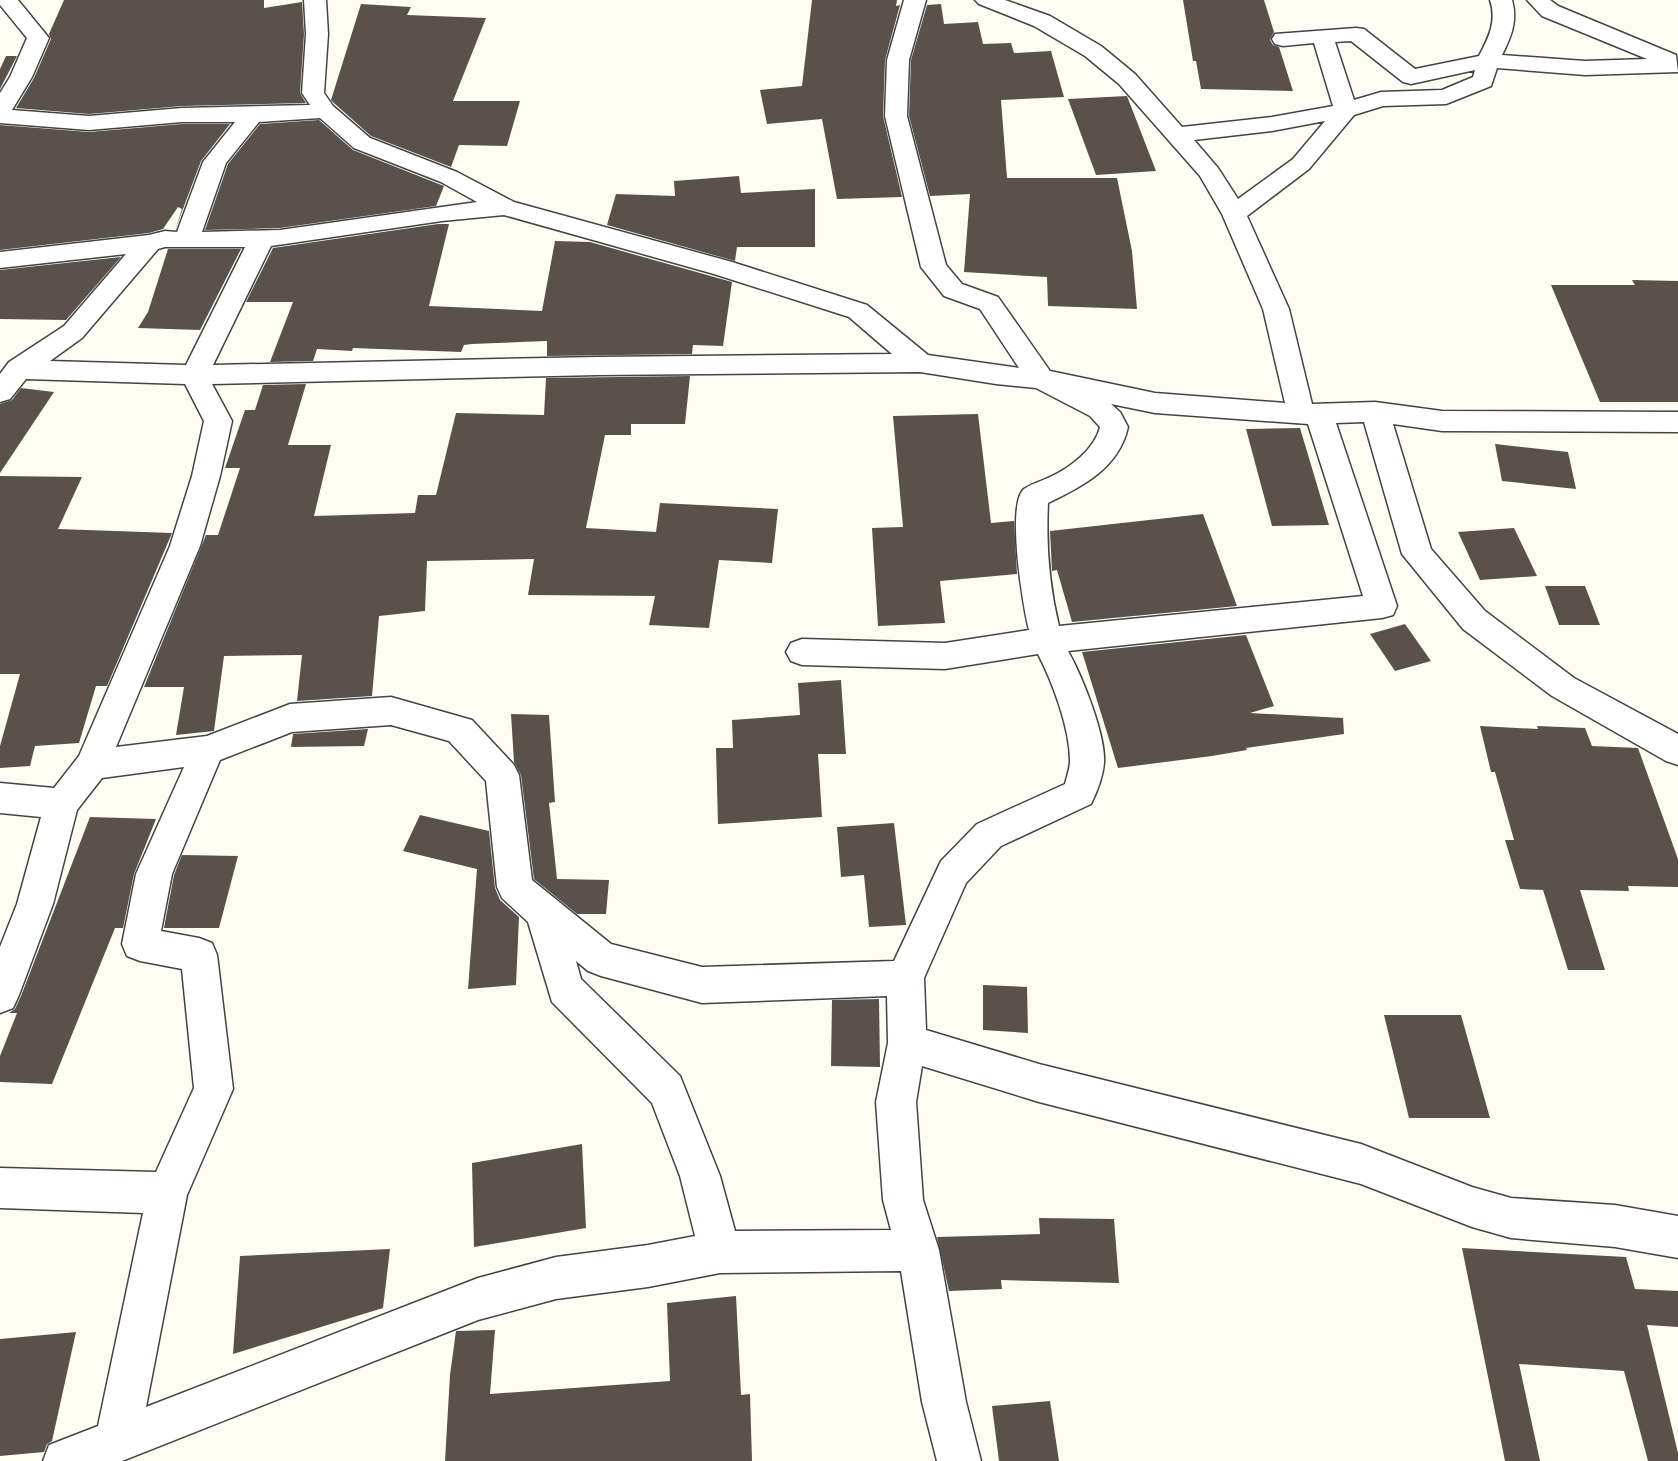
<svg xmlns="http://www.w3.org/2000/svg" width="1678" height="1461" font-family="'Zilla Slab',serif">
  <rect width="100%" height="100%" fill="#fffdf3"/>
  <g fill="#5a514c">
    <path d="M 64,0 L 264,0 L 264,8 L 302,2 L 304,34 L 300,93 L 306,103 L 182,106 L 89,114 L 16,108 L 34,78 L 51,39 L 49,34 Z"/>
    <path d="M 812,0 L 897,0 L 896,6 L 900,5 L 885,60 L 883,116 L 902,197 L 837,199 L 822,119 L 767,124 L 760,90 L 802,86 Z"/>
    <path d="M 1183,0 L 1264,0 L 1274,32 L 1270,40 L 1273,45 L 1279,47 L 1293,91 L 1201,89 L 1196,61 L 1193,61 Z"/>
    <path d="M 361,4 L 411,7 L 407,15 L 486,18 L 453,101 L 520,101 L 507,146 L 459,145 L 451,167 L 371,136 L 335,104 L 331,100 Z"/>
    <path d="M 941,4 L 944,24 L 978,22 L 983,44 L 1011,43 L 1014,53 L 1051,51 L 1064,97 L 1001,100 L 1007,178 L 1117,178 L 1132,251 L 1137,309 L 1048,306 L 1047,277 L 964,272 L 970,194 L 930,196 L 909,116 L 911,60 L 927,5 Z"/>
    <path d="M 6,56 L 17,56 L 0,89 L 0,69 Z"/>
    <path d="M 1127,96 L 1156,171 L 1096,175 L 1068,99 Z"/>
    <path d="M 319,120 L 353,150 L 444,186 L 436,206 L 280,228 L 205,230 L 228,164 L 260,124 Z"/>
    <path d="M 182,124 L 230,124 L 201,161 L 175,230 L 182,209 L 178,207 L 163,229 L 149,233 L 0,250 L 0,125 L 89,132 Z"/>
    <path d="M 739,176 L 741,193 L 815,189 L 815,247 L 737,247 L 735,261 L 607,225 L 616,194 L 675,196 L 674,181 Z"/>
    <path d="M 438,224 L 449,224 L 429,306 L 542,311 L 555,241 L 590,242 L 732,282 L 723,346 L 693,345 L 692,354 L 547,356 L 547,341 L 472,344 L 464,345 L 461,352 L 353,348 L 352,351 L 317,349 L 313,361 L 270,362 L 293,302 L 246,302 L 273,248 Z"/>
    <path d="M 168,249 L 241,249 L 200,330 L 138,328 L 148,312 Z"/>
    <path d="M 121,257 L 66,320 L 0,319 L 0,270 Z"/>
    <path d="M 1632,280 L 1678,281 L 1678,402 L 1600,402 L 1551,285 L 1635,285 Z"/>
    <path d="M 690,376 L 685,424 L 631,424 L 631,435 L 605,435 L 586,528 L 656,532 L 660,503 L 778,509 L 772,563 L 719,560 L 709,628 L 649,625 L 655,596 L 528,595 L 534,559 L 427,561 L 425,611 L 379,616 L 372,696 L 297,701 L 302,655 L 224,656 L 214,731 L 176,735 L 184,687 L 144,687 L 206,535 L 218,535 L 240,468 L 225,468 L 245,410 L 255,410 L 263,385 L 306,384 L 288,445 L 331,445 L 314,516 L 415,513 L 418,495 L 436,495 L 456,413 L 544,415 L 546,378 Z"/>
    <path d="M 21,388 L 54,392 L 0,473 L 0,404 L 12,400 Z"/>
    <path d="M 978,414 L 991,523 L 1014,521 L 1017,574 L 940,581 L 945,623 L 878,626 L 872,528 L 903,527 L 893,416 Z"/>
    <path d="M 1300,428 L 1329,525 L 1272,526 L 1246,429 Z"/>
    <path d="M 1495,444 L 1568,452 L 1576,489 L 1502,481 Z"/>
    <path d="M 0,476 L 82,477 L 58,529 L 172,533 L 107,686 L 96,686 L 79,743 L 35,746 L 30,766 L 0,768 L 0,746 L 20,674 L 0,674 Z"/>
    <path d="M 1203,514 L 1237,606 L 1072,622 L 1057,570 L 1052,571 L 1050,531 Z"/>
    <path d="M 1514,528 L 1537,576 L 1480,580 L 1458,532 Z"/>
    <path d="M 1545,586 L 1585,586 L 1600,625 L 1559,625 Z"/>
    <path d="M 1405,624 L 1431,661 L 1395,671 L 1370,634 Z"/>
    <path d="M 1246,635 L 1274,706 L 1250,713 L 1343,718 L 1344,734 L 1246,748 L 1247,750 L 1212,756 L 1118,768 L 1082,652 Z"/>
    <path d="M 841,680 L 846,754 L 818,754 L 822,817 L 718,824 L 716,748 L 733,748 L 732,720 L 800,715 L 798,683 Z"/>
    <path d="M 511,714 L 549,715 L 555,802 L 549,803 L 557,879 L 609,880 L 606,914 L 577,914 L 534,879 L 521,775 L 514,762 Z"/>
    <path d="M 1480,726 L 1538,729 L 1537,726 L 1585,728 L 1592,746 L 1638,748 L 1678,859 L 1678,887 L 1628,886 L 1629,891 L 1580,890 L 1605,970 L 1568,970 L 1543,890 L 1520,889 L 1505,840 L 1514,840 L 1495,772 L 1491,772 Z"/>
    <path d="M 368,729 L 364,746 L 291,747 L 293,734 Z"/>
    <path d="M 420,815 L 489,831 L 495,888 L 500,900 L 519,917 L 516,985 L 468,989 L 477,869 L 403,851 Z"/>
    <path d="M 90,817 L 156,819 L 134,874 L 123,928 L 115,928 L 52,1084 L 0,1082 L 0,1056 L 17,1013 L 9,1013 L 15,1009 L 21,996 Z"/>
    <path d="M 894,823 L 906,925 L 869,927 L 864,875 L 841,877 L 837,827 Z"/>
    <path d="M 182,855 L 238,856 L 219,928 L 164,928 L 174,875 Z"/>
    <path d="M 983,985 L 1027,987 L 1028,1033 L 983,1030 Z"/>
    <path d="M 879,999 L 880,1067 L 831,1066 L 832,1000 Z"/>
    <path d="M 1384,1015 L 1461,1015 L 1490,1118 L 1409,1118 Z"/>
    <path d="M 582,1144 L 586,1228 L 474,1247 L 472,1163 Z"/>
    <path d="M 1039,1218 L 1114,1219 L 1119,1283 L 1001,1280 L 1002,1289 L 949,1291 L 937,1237 L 1040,1234 Z"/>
    <path d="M 1462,1248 L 1626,1257 L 1635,1289 L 1678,1291 L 1678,1327 L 1647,1325 L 1678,1453 L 1678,1461 L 1648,1461 L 1624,1371 L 1519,1364 L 1540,1461 L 1505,1461 Z"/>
    <path d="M 390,1249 L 383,1308 L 233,1354 L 240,1256 Z"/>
    <path d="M 736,1296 L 741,1395 L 750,1394 L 752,1461 L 445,1461 L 450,1375 L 456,1331 L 495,1330 L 490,1394 L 670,1381 L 667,1303 Z"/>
    <path d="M 76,1332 L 52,1441 L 47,1444 L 44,1452 L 0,1456 L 0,1339 Z"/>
    <path d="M 1050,1401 L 1059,1461 L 999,1461 L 992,1406 Z"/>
  </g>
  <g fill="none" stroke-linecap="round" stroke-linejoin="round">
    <defs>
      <path id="minor" d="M 0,0 L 18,0 L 49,38 L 32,77 L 12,110 L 89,116 L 182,108 L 310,105 L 302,93 L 306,34 L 304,0 L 326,0 L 328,34 L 324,93 L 333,106 L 370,138 L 457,172 L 514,202 L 732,262 L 867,305 L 928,355 L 1019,368 L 980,309 L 944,296 L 921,267 L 885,116 L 887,60 L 904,0 L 926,0 L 909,60 L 907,116 L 946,265 L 962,284 L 998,297 L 1050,371 L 1155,393 L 1285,403 L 1263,309 L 1222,214 L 1200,176 L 1119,84 L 1085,56 L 1034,26 L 979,4 L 975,0 L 1005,0 L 1050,16 L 1101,46 L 1135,74 L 1182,127 L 1272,117 L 1333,106 L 1314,43 L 1283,46 L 1275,44 L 1272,39 L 1275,34 L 1356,28 L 1364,29 L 1415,69 L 1479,56 C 1489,37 1497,21 1490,0 L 1512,0 C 1518,21 1511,37 1502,55 L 1585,61 L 1647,59 L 1542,16 L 1527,0 L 1550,0 L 1558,6 L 1676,55 L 1678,72 L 1585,75 L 1497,68 L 1491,86 L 1446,104 L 1383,106 L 1354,115 L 1309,169 L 1247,216 L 1289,309 L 1312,404 L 1375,402 L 1442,411 L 1678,412 L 1678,432 L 1442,431 L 1393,424 L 1431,549 L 1485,611 L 1574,678 L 1678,734 L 1678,765 L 1666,761 L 1552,696 L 1463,629 L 1402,554 L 1364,422 L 1336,423 L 1397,606 L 1393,615 L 1382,618 L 1068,651 C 1082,676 1106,735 1104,763 C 1103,776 1097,792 1091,804 L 1001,846 L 966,883 L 924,978 L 926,1030 L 1039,1064 L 1361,1144 L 1472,1187 L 1511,1198 L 1615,1205 L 1678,1216 L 1678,1258 L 1615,1247 L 1511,1238 L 1472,1227 L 1361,1184 L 1039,1102 L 922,1066 L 916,1102 L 923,1200 L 939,1250 L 966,1402 L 981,1461 L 937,1461 L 922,1402 L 901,1271 L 720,1273 L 648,1287 L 556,1299 L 478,1320 L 122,1461 L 43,1461 L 49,1445 L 98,1426 L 143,1213 L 0,1208 L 0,1168 L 156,1172 L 194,1088 L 182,969 L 140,961 L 127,956 L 122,944 L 136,874 L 184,767 L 102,778 L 77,810 L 53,904 L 19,995 L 13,1008 L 0,1013 L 0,947 L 17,904 L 41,817 L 0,813 L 0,783 L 54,788 L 79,756 L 170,546 L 192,476 L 204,421 L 185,384 L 26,379 L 10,399 L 0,402 L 0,374 L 9,362 L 64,326 L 126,254 L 0,268 L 0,252 L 149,235 L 165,231 L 177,232 L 203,162 L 235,122 L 182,122 L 89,130 L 0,123 L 0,93 L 10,77 L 27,38 L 0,5 ZM 1351,41 L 1403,82 L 1411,84 L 1475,70 L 1473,77 L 1442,90 L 1381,92 L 1354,100 L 1335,42 ZM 320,118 L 354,148 L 441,182 L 477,202 L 280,230 L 202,232 L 226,163 L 259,122 ZM 1325,121 L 1293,159 L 1238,199 L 1218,168 L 1194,140 L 1272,131 ZM 504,215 L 714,274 L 849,317 L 892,354 L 598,357 L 213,365 L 271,246 L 442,221 ZM 165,247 L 245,247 L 186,365 L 50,361 L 82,338 L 158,249 ZM 920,372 L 996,384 L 1036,388 L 1090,416 L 1100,427 C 1095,449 1070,468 1050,477 C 1042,481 1031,484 1024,489 C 1006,504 1023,607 1029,630 L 945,643 L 802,639 L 791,643 L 786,652 L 791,661 L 802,665 L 945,669 L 1038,654 C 1053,683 1070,729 1070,761 C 1070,768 1067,776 1065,784 L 977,824 L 941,861 L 894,961 L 702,967 L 611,944 L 532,880 L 519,775 L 514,765 L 472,720 L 391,697 L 290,704 L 207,736 L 116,747 L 200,546 L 220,476 L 232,421 L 212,384 L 598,375 ZM 1111,404 L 1155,413 L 1308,424 L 1363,596 L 1059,626 C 1049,585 1046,545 1048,503 C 1083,486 1119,468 1128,427 L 1120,412 ZM 391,725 L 449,741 L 486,781 L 497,887 L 502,898 L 528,922 L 552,1002 L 652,1103 L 680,1176 L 695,1236 L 648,1245 L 556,1257 L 478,1278 L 146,1407 L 187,1195 L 233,1089 L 217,955 L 212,943 L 199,938 L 161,931 L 172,874 L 220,760 L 292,732 ZM 576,961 L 588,971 L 601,976 L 702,1003 L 887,996 L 888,1043 L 876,1102 L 883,1200 L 891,1230 L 735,1231 L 720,1176 L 680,1076 L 581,979 Z"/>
    </defs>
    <use href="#minor" stroke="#434343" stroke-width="3"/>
    <use href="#minor" fill="#fff" fill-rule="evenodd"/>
  </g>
</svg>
